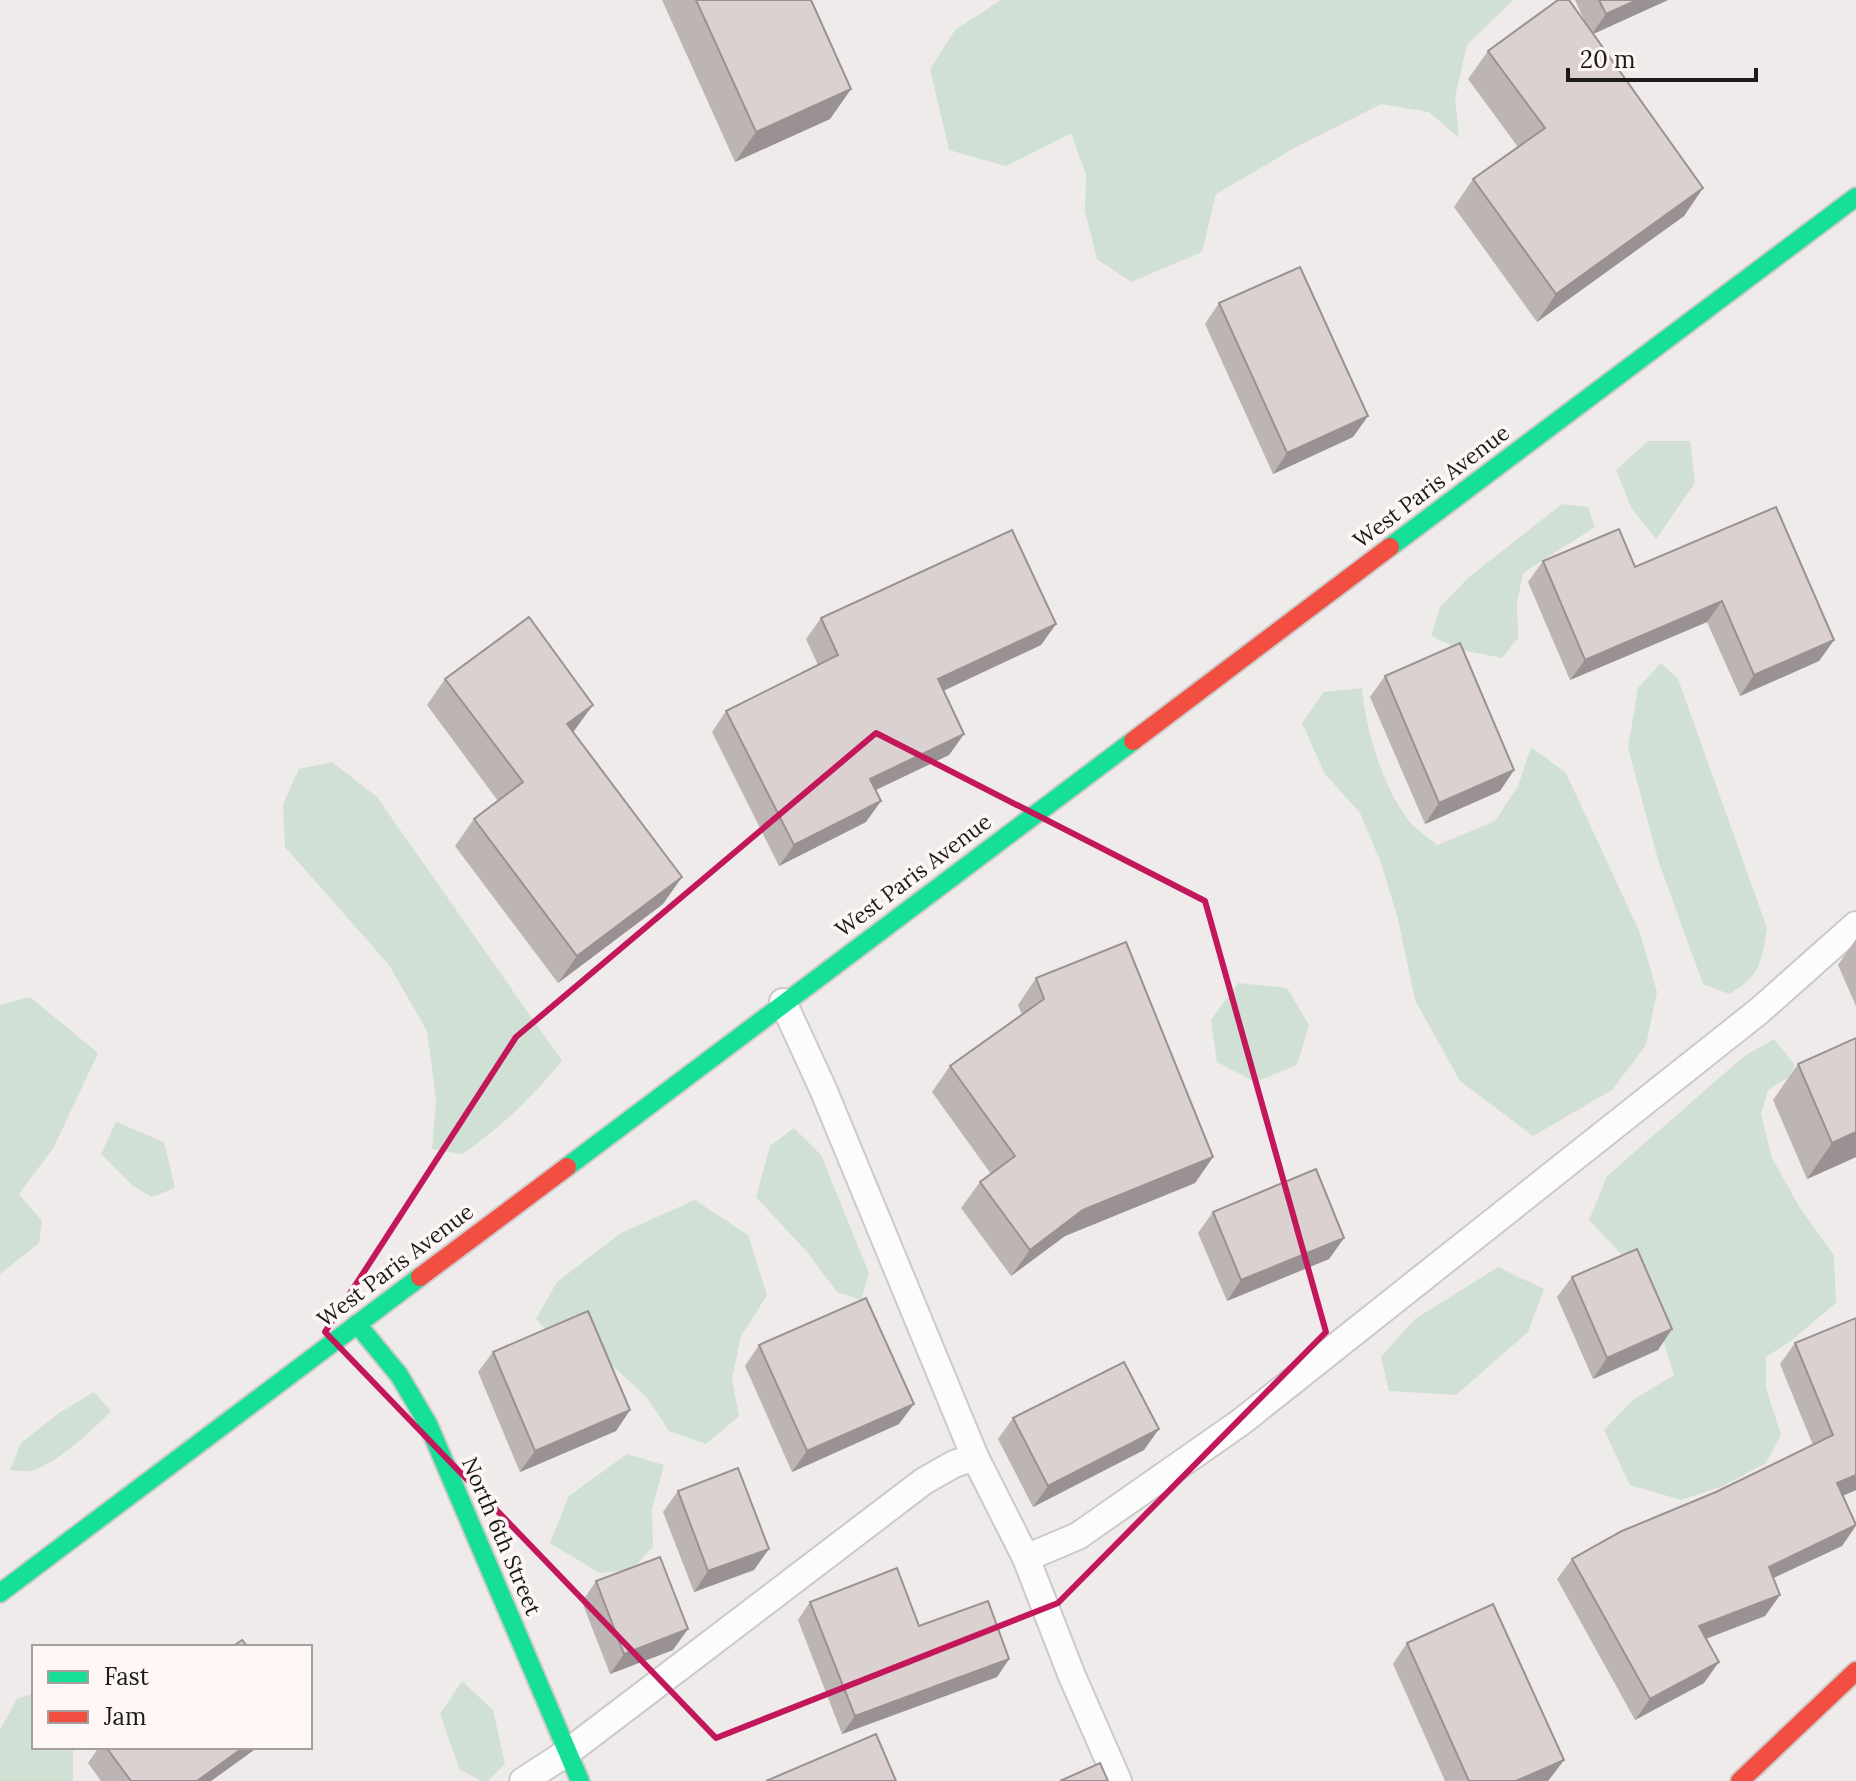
<svg xmlns="http://www.w3.org/2000/svg" width="1856" height="1781" font-family="Lora,serif">
  <rect width="100%" height="100%" fill="#efebeb"/>
  <g fill="#d0e0d4">
    <path d="M 1001,0 L 1513,0 L 1467,45 L 1455,97 L 1459,138 L 1429,112 L 1381,104 L 1298,146 L 1216,194 L 1202,252 L 1131,282 L 1097,259 L 1085,211 L 1086,175 L 1071,133 L 1006,166 L 949,150 L 930,69 L 955,30 Z"/>
    <path d="M 1648,441 L 1690,441 L 1695,483 L 1656,539 L 1632,509 L 1616,470 Z"/>
    <path d="M 1562,504 L 1588,507 L 1595,527 L 1523,573 L 1517,603 L 1518,638 L 1502,658 L 1461,650 L 1431,636 L 1440,607 L 1469,577 Z"/>
    <path d="M 1661,663 L 1678,679 L 1767,928 C 1762,962 1760,976 1729,994 L 1703,984 L 1659,863 L 1628,748 L 1638,688 Z"/>
    <path d="M 1362,688 C 1366,731 1382,784 1408,820 C 1415,829 1428,837 1437,845 L 1495,821 L 1518,786 L 1531,747 L 1566,773 L 1640,933 L 1657,992 L 1646,1045 L 1612,1090 L 1533,1136 L 1460,1081 L 1415,1000 L 1398,919 L 1381,863 L 1360,813 L 1325,774 L 1302,723 L 1324,692 Z"/>
    <path d="M 332,762 L 377,797 L 562,1061 C 531,1098 502,1127 462,1154 L 432,1149 L 436,1100 L 427,1031 L 389,965 L 285,847 L 283,804 L 299,769 Z"/>
    <path d="M 1238,983 L 1287,988 L 1309,1025 L 1297,1065 L 1255,1082 L 1217,1062 L 1211,1020 Z"/>
    <path d="M 30,997 L 98,1053 L 54,1147 L 19,1194 L 42,1221 L 39,1243 L 0,1274 L 0,1005 Z"/>
    <path d="M 1774,1039 L 1795,1065 L 1789,1077 L 1768,1090 L 1761,1114 L 1772,1158 L 1800,1208 L 1834,1255 L 1836,1303 L 1792,1340 L 1766,1357 L 1766,1388 L 1781,1435 L 1766,1463 L 1723,1486 L 1681,1500 L 1630,1485 L 1604,1430 L 1633,1400 L 1674,1375 L 1643,1277 L 1589,1220 L 1607,1176 L 1743,1057 Z"/>
    <path d="M 116,1122 L 164,1142 L 175,1188 L 152,1197 L 132,1185 L 101,1154 Z"/>
    <path d="M 794,1128 L 821,1155 L 869,1273 L 861,1300 L 837,1292 L 807,1252 L 756,1197 L 770,1146 Z"/>
    <path d="M 695,1200 L 748,1235 L 767,1295 L 741,1336 L 732,1379 L 739,1416 L 706,1444 L 669,1431 L 648,1399 L 607,1360 L 547,1331 L 536,1319 L 557,1282 L 621,1233 Z"/>
    <path d="M 1498,1267 L 1544,1289 L 1528,1332 L 1456,1395 L 1389,1391 L 1381,1357 L 1415,1319 Z"/>
    <path d="M 94,1392 L 111,1411 C 95,1428 52,1468 29,1471 C 24,1472 16,1470 10,1470 L 21,1443 L 59,1413 Z"/>
    <path d="M 627,1454 L 664,1465 L 652,1509 L 653,1547 L 631,1570 L 599,1573 L 550,1543 L 569,1496 Z"/>
    <path d="M 462,1681 L 493,1710 L 505,1764 L 488,1781 L 482,1781 L 460,1770 L 440,1714 Z"/>
    <path d="M 34,1693 L 34,1747 L 73,1747 L 73,1781 L 0,1781 L 0,1730 L 17,1699 Z"/>
  </g>
  <g fill="none" stroke-linecap="round" stroke-linejoin="round">
    <defs>
      <g id="lane">
        <path d="M 783,1002 L 823,1089 L 975,1457 L 1026,1558 L 1072,1676 L 1118,1781"/>
        <path d="M 1026,1558 L 1078,1536 L 1241,1422 L 1759,1011 L 1856,925"/>
        <path d="M 523,1781 L 568,1752 L 924,1481 L 954,1464 L 975,1457"/>
      </g>
      <g id="fast">
        <path d="M 1390,547 L 1856,197"/>
        <path d="M 567,1167 L 1133,741"/>
        <path d="M 357,1324 L 399,1375 L 428,1424 L 580,1781"/>
        <path d="M 0,1593 L 420,1277"/>
      </g>
      <g id="jam">
        <path d="M 1133,741 L 1390,547"/>
        <path d="M 420,1277 L 567,1167"/>
        <path d="M 1740,1781 L 1856,1671"/>
      </g>
    </defs>
    <use href="#lane" stroke="#ccc9c9" stroke-width="30"/>
    <use href="#fast" stroke="#ccc9c9" stroke-width="22"/>
    <use href="#jam" stroke="#ccc9c9" stroke-width="22"/>
    <use href="#lane" stroke="#fdfcfc" stroke-width="26"/>
    <use href="#fast" stroke="#16e098" stroke-width="18"/>
    <use href="#jam" stroke="#f24e42" stroke-width="18"/>
  </g>
  <g fill="#bdb4b4">
    <path d="M 662,0 L 811,0 L 851,89 L 830,119 L 735,162 Z"/>
    <path d="M 1575,0 L 1668,0 L 1593,34 L 1703,188 L 1684,216 L 1537,322 L 1454,207 L 1473,179 L 1518,147 L 1468,79 L 1488,51 L 1586,24 Z"/>
    <path d="M 1219,303 L 1368,416 L 1353,437 L 1273,474 L 1205,324 Z"/>
    <path d="M 1543,561 L 1635,567 L 1834,640 L 1819,661 L 1740,696 L 1707,622 L 1570,680 L 1528,582 Z"/>
    <path d="M 821,618 L 1056,624 L 1041,645 L 943,690 L 964,734 L 949,755 L 875,790 L 866,822 L 779,866 L 712,732 L 726,711 L 818,665 L 806,639 Z"/>
    <path d="M 1385,676 L 1514,770 L 1500,791 L 1425,824 L 1370,697 Z"/>
    <path d="M 445,679 L 574,731 L 573,732 L 663,904 L 558,983 L 455,846 L 474,819 L 498,801 L 427,705 Z"/>
    <path d="M 1856,939 L 1856,1006 L 1838,965 Z"/>
    <path d="M 1036,978 L 1213,1157 L 1195,1183 L 1065,1236 L 1011,1276 L 961,1208 L 980,1182 L 991,1174 L 932,1092 L 950,1066 L 1022,1015 L 1018,1005 Z"/>
    <path d="M 1856,1038 L 1856,1157 L 1807,1179 L 1773,1100 L 1798,1064 Z"/>
    <path d="M 1213,1212 L 1344,1238 L 1329,1259 L 1227,1301 L 1198,1233 Z"/>
    <path d="M 1572,1277 L 1672,1329 L 1658,1350 L 1593,1379 L 1557,1297 Z"/>
    <path d="M 1856,1318 L 1856,1490 L 1843,1496 L 1856,1523 L 1856,1526 L 1842,1546 L 1773,1578 L 1780,1595 L 1765,1616 L 1706,1639 L 1704,1683 L 1635,1720 L 1557,1579 L 1572,1559 L 1716,1492 L 1813,1445 L 1780,1364 L 1795,1343 Z"/>
    <path d="M 759,1345 L 899,1424 L 792,1472 L 745,1366 Z"/>
    <path d="M 493,1352 L 630,1410 L 616,1431 L 520,1472 L 478,1372 Z"/>
    <path d="M 1013,1418 L 1144,1450 L 1033,1507 L 998,1439 Z"/>
    <path d="M 678,1491 L 754,1570 L 694,1592 L 663,1512 Z"/>
    <path d="M 596,1581 L 673,1650 L 610,1674 L 582,1602 Z"/>
    <path d="M 810,1602 L 919,1626 L 1009,1659 L 997,1677 L 842,1734 L 798,1620 Z"/>
    <path d="M 1407,1643 L 1564,1760 L 1549,1780 L 1445,1781 L 1393,1664 Z"/>
    <path d="M 99,1747 L 258,1747 L 211,1781 L 101,1781 L 88,1763 Z"/>
  </g>
  <g fill="#9a9292">
    <path d="M 1637,0 L 1668,0 L 1591,35 L 1606,14 Z"/>
    <path d="M 851,89 L 830,119 L 735,162 L 756,132 Z"/>
    <path d="M 1703,188 L 1684,216 L 1537,322 L 1556,294 Z"/>
    <path d="M 1368,416 L 1353,437 L 1273,474 L 1287,453 Z"/>
    <path d="M 1722,601 L 1707,622 L 1570,680 L 1585,660 Z"/>
    <path d="M 1056,624 L 1041,645 L 924,700 L 938,679 Z"/>
    <path d="M 1834,640 L 1819,661 L 1740,696 L 1754,675 Z"/>
    <path d="M 593,705 L 574,731 L 548,751 L 567,724 Z"/>
    <path d="M 964,734 L 949,755 L 855,800 L 870,779 Z"/>
    <path d="M 1514,770 L 1500,791 L 1425,824 L 1439,803 Z"/>
    <path d="M 881,801 L 866,822 L 779,866 L 794,845 Z"/>
    <path d="M 682,877 L 663,904 L 558,983 L 577,956 Z"/>
    <path d="M 1856,1132 L 1856,1157 L 1807,1179 L 1832,1143 Z"/>
    <path d="M 1213,1157 L 1195,1183 L 1065,1236 L 1011,1276 L 1030,1250 L 1083,1210 Z"/>
    <path d="M 1344,1238 L 1329,1259 L 1227,1301 L 1241,1280 Z"/>
    <path d="M 1672,1329 L 1658,1350 L 1593,1379 L 1607,1358 Z"/>
    <path d="M 914,1404 L 899,1424 L 792,1472 L 807,1451 Z"/>
    <path d="M 630,1410 L 616,1431 L 520,1472 L 535,1451 Z"/>
    <path d="M 1159,1429 L 1144,1450 L 1033,1507 L 1048,1486 Z"/>
    <path d="M 1856,1475 L 1856,1490 L 1823,1504 L 1837,1483 Z"/>
    <path d="M 1856,1525 L 1842,1546 L 1754,1587 L 1769,1567 Z"/>
    <path d="M 769,1549 L 754,1570 L 694,1592 L 708,1571 Z"/>
    <path d="M 1780,1595 L 1765,1616 L 1684,1647 L 1699,1626 Z"/>
    <path d="M 688,1629 L 673,1650 L 610,1674 L 624,1654 Z"/>
    <path d="M 1009,1659 L 997,1677 L 842,1734 L 855,1716 Z"/>
    <path d="M 1719,1662 L 1704,1683 L 1635,1720 L 1650,1699 Z"/>
    <path d="M 244,1747 L 258,1747 L 211,1781 L 197,1781 Z"/>
    <path d="M 1564,1760 L 1548,1781 L 1516,1781 Z"/>
  </g>
  <g fill="#dcd1d1" stroke="#9a9292" stroke-width="2">
    <path d="M 696,0 L 811,0 L 851,89 L 756,132 Z"/>
    <path d="M 1558,0 L 1569,0 L 1703,188 L 1556,294 L 1473,179 L 1545,128 L 1488,51 Z"/>
    <path d="M 1599,0 L 1637,0 L 1606,14 Z"/>
    <path d="M 1300,267 L 1368,416 L 1287,453 L 1219,303 Z"/>
    <path d="M 1776,507 L 1834,640 L 1754,675 L 1722,601 L 1585,660 L 1543,561 L 1619,529 L 1635,567 Z"/>
    <path d="M 1012,530 L 1056,624 L 938,679 L 964,734 L 870,779 L 881,801 L 794,845 L 726,711 L 838,655 L 821,618 Z"/>
    <path d="M 529,617 L 593,705 L 567,724 L 682,877 L 577,956 L 474,819 L 523,782 L 445,679 Z"/>
    <path d="M 1460,643 L 1514,770 L 1439,803 L 1385,676 Z"/>
    <path d="M 1126,942 L 1213,1157 L 1083,1210 L 1030,1250 L 980,1182 L 1015,1156 L 950,1066 L 1044,999 L 1036,978 Z"/>
    <path d="M 1856,1038 L 1856,1132 L 1832,1143 L 1798,1064 Z"/>
    <path d="M 1316,1169 L 1344,1238 L 1241,1280 L 1213,1212 Z"/>
    <path d="M 1637,1249 L 1672,1329 L 1607,1358 L 1572,1277 Z"/>
    <path d="M 866,1298 L 914,1404 L 807,1451 L 759,1345 Z"/>
    <path d="M 588,1311 L 630,1410 L 535,1451 L 493,1352 Z"/>
    <path d="M 1856,1318 L 1856,1475 L 1837,1483 L 1856,1525 L 1769,1567 L 1780,1595 L 1699,1626 L 1719,1662 L 1650,1699 L 1572,1559 L 1622,1531 L 1716,1492 L 1833,1435 L 1795,1343 Z"/>
    <path d="M 1124,1362 L 1159,1429 L 1048,1486 L 1013,1418 Z"/>
    <path d="M 738,1468 L 769,1549 L 708,1571 L 678,1491 Z"/>
    <path d="M 660,1557 L 688,1629 L 624,1654 L 596,1581 Z"/>
    <path d="M 897,1568 L 919,1626 L 988,1601 L 1009,1659 L 855,1716 L 810,1602 Z"/>
    <path d="M 1493,1604 L 1564,1760 L 1516,1781 L 1469,1781 L 1407,1643 Z"/>
    <path d="M 242,1640 L 248,1647 L 232,1647 Z"/>
    <path d="M 876,1734 L 896,1781 L 766,1781 Z"/>
    <path d="M 106,1747 L 244,1747 L 197,1781 L 131,1781 Z"/>
    <path d="M 1100,1763 L 1108,1781 L 1060,1781 Z"/>
  </g>
  <path fill="none" stroke="#c2185b" stroke-width="6" stroke-linejoin="round" d="M 876,733 L 1205,901 L 1326,1332 L 1058,1603 L 716,1738 L 325,1332 L 516,1037 Z"/>
  <g text-anchor="middle" stroke-width="7" stroke-linejoin="round" paint-order="stroke">
    <g font-size="22" fill="#1d1a1a" stroke="#fef7f6">
      <text transform="translate(1431 486) rotate(-37)" y="8">West Paris Avenue</text>
      <text transform="translate(913 875) rotate(-37)" y="8">West Paris Avenue</text>
      <text transform="translate(395 1265) rotate(-37)" y="8">West Paris Avenue</text>
      <text transform="translate(502 1536) rotate(67)" y="8">North 6th Street</text>
    </g>
  </g>
  <rect x="32" y="1645" width="280" height="104" fill="#fef7f6" stroke="#a49f9e" stroke-width="2"/>
  <rect x="48" y="1671" width="40" height="12" fill="#16e098" stroke="#a49f9e" stroke-width="2"/>
  <text x="104" y="1685" font-size="24" fill="#1d1a1a">Fast</text>
  <rect x="48" y="1711" width="40" height="12" fill="#f24e42" stroke="#a49f9e" stroke-width="2"/>
  <text x="104" y="1725" font-size="24" fill="#1d1a1a">Jam</text>
  <path d="M1568 68v12h188v-12" fill="none" stroke="#1d1a1a" stroke-width="4"/>
  <text x="1580" y="68" font-size="24" fill="#1d1a1a" stroke="#fef7f6" stroke-width="6" paint-order="stroke">20 m</text>
</svg>
